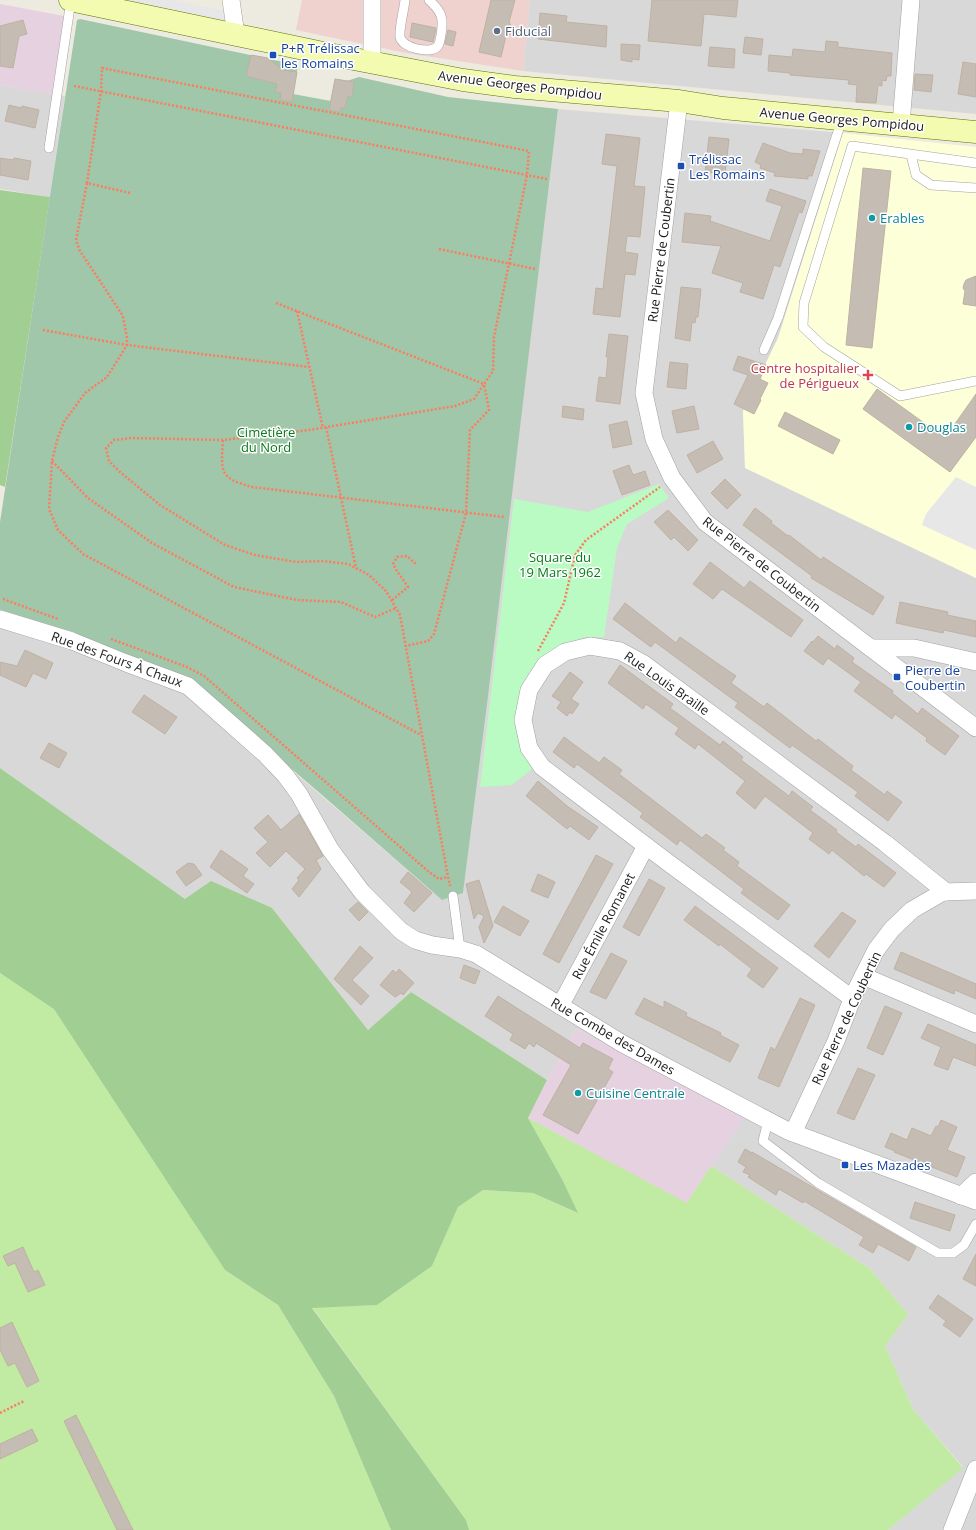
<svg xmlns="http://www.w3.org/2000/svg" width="976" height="1530" font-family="'Open Sans',sans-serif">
  <rect width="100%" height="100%" fill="#edeae0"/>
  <g fill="#d9d8d8">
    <path d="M 530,0 L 976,0 L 976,114 L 523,71 Z"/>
    <path d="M 0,85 L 65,96 L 50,197 L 0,189 Z"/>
    <path d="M 558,109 L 843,133 L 778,338 L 743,411 L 745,468 L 976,578 L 976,1530 L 888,1530 L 963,1467 L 913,1409 L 885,1346 L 908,1314 L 870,1269 L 711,1166 L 743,1118 L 576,1029 L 547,1080 L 411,992 L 368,1030 L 272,908 L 185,899 L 0,768 L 0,610 L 190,682 L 442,900 L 463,893 Z"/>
  </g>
  <path fill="#efd1cd" d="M 302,0 L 530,0 L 523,71 L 406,53 L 296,30 Z"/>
  <g fill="#e6d1e1">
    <path d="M 0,4 L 64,16 L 52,94 L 0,85 Z"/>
    <path d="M 576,1029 L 744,1118 L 687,1204 L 528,1118 L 547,1080 Z"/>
  </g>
  <path fill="#fcffd7" d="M 843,133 L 976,147 L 976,578 L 745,468 L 743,411 L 778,338 Z"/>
  <g fill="#c1eaa3">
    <path d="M 0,973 L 54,1008 L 225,1270 L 278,1305 L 334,1396 L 391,1530 L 0,1530 Z"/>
    <path d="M 528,1118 L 687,1203 L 711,1166 L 870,1269 L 908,1314 L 885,1346 L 913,1409 L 963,1468 L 888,1530 L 469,1530 L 466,1520 L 312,1307 L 377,1305 L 432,1266 L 458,1207 L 483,1190 L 533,1193 L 577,1213 L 562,1179 Z"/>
  </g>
  <g fill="#a0ce93">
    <path d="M 0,190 L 50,197 L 5,487 L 0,485 Z"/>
    <path d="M 0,768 L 185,899 L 211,881 L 272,908 L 368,1030 L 411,992 L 547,1080 L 528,1118 L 562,1179 L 578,1213 L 533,1193 L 483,1190 L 458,1207 L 432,1266 L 377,1305 L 312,1308 L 466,1520 L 469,1530 L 391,1530 L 334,1396 L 278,1305 L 225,1270 L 54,1009 L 0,973 Z"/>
  </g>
  <path fill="#a0c7a9" d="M 80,19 L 298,65 L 293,94 L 331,101 L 335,79 L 347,81 L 359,77 L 448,97 L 558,109 L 488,696 L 463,893 L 442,900 L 322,795 L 190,682 L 0,610 L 0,522 L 77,20 Z"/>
  <path fill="#b9fbc3" d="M 659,484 L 669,498 L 627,524 L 617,548 L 604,637 L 584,637 L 560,647 L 517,730 L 532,769 L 512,785 L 480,787 L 514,499 L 588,512 Z"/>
  <g fill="#e7e7e7">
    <path d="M 113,0 L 176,0 L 228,12 L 225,22 Z"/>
    <path d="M 956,477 L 976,487 L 976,550 L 922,525 L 926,514 Z"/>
  </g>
  <g fill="#c5bcb3" stroke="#bfb1a2">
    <path d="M 491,0 L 515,0 L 509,22 L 515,32 L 506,36 L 501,57 L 479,52 Z"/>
    <path d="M 652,0 L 738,0 L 736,17 L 704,14 L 701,46 L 648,41 Z"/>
    <path d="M 540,13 L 567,16 L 566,22 L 607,26 L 606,47 L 538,39 Z"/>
    <path d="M 23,20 L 27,34 L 19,36 L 13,68 L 0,66 L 0,26 Z"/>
    <path d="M 412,23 L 436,28 L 433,42 L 410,37 Z"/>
    <path d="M 448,30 L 456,32 L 453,46 L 445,44 Z"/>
    <path d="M 745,37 L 763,39 L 761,55 L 743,53 Z"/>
    <path d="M 826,41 L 838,42 L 838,47 L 892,53 L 891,76 L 887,76 L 886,81 L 882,80 L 882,86 L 878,85 L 876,103 L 856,102 L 857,85 L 848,84 L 849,80 L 790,75 L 790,73 L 768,71 L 769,55 L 792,57 L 793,49 L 825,52 Z"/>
    <path d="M 621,44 L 640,45 L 639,60 L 632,59 L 632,62 L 621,60 Z"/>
    <path d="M 710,47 L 735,49 L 734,68 L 708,66 Z"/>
    <path d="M 251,55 L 268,58 L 283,70 L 297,72 L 292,102 L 280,100 L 281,93 L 275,92 L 277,84 L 246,76 Z"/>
    <path d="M 963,62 L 976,64 L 976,97 L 958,94 Z"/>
    <path d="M 915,74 L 933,75 L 931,92 L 914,90 Z"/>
    <path d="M 335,79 L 354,82 L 352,97 L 348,96 L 345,108 L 341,108 L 340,112 L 329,110 Z"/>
    <path d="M 9,105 L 21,108 L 22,106 L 39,110 L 35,128 L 5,121 Z"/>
    <path d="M 606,134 L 640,138 L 634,186 L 645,187 L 640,237 L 627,236 L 625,252 L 638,254 L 635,275 L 625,274 L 620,317 L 593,314 L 596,288 L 603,289 L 617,166 L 602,164 Z"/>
    <path d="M 709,137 L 729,139 L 725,174 L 705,172 Z"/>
    <path d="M 763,143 L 790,153 L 803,154 L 803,149 L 820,151 L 812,176 L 808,176 L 808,179 L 774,176 L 775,173 L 760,168 L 761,165 L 755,162 Z"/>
    <path d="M 0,158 L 13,160 L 14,158 L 31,161 L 28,180 L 0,175 Z"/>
    <path d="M 863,168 L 891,171 L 872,348 L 846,345 Z"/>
    <path d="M 770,189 L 806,201 L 802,213 L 799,212 L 780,267 L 774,265 L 763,299 L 740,292 L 743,283 L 712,273 L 721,246 L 682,242 L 685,213 L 711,216 L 710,221 L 770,241 L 782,206 L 766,201 Z"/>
    <path d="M 976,276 L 976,306 L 963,304 L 965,291 L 963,288 L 964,284 L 966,280 Z"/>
    <path d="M 681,287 L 701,289 L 698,317 L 696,317 L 695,323 L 692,322 L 690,341 L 675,338 Z"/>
    <path d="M 609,334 L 628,336 L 620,404 L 596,401 L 599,377 L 606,378 L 608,357 L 606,357 Z"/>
    <path d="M 738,356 L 766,365 L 760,379 L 768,383 L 760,399 L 761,400 L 754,414 L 734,404 L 748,375 L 733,370 Z"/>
    <path d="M 670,362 L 688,364 L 686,389 L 667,387 Z"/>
    <path d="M 877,389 L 945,438 L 976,394 L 976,437 L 950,472 L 863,409 Z"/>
    <path d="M 563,406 L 584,409 L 583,420 L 562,417 Z"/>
    <path d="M 694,406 L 699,429 L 677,433 L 672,411 Z"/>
    <path d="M 785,412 L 840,440 L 833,454 L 778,426 Z"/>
    <path d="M 627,421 L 632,444 L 613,448 L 609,425 Z"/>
    <path d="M 713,441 L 723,459 L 697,473 L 687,455 Z"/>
    <path d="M 629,465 L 633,475 L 645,471 L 650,485 L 622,495 L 613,471 Z"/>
    <path d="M 725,479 L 741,495 L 727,509 L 711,493 Z"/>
    <path d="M 755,508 L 772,521 L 771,523 L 788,536 L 789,535 L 821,560 L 823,557 L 884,597 L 873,615 L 811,578 L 812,576 L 743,525 Z"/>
    <path d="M 668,510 L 698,540 L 688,551 L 674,537 L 671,540 L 654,522 Z"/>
    <path d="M 710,562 L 744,588 L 750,581 L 803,620 L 791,637 L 722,589 L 713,599 L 693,584 Z"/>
    <path d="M 900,602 L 948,612 L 947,615 L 976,621 L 976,637 L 944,630 L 943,633 L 896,623 Z"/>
    <path d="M 625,603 L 676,643 L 680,637 L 717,663 L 736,676 L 731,683 L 764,707 L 767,703 L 816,741 L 818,739 L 853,766 L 851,770 L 885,795 L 887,791 L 902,802 L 888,821 L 855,796 L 858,792 L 792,745 L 790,748 L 735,707 L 738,703 L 655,642 L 651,647 L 613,619 Z"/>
    <path d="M 818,636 L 835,649 L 837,645 L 854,658 L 852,662 L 893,691 L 892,693 L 918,714 L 922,708 L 959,736 L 945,755 L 926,741 L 927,738 L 895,714 L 892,719 L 854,691 L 861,682 L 828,658 L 823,665 L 804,651 L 812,641 L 813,642 Z"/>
    <path d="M 25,650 L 53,663 L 46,679 L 33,673 L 26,687 L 0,675 L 0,662 L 17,666 Z"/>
    <path d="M 620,665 L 673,704 L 670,708 L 720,745 L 723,741 L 743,757 L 741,760 L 789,796 L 792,791 L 813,807 L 810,810 L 837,830 L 836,832 L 856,847 L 858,844 L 896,873 L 884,887 L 866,874 L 864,876 L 832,850 L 829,854 L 809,839 L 813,833 L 765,796 L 755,809 L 736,793 L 745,781 L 698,744 L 695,749 L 675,734 L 679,728 L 646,704 L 643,709 L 608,683 Z"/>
    <path d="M 570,672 L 583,682 L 571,699 L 579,704 L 572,714 L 570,712 L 567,716 L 557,708 L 561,702 L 552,696 Z"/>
    <path d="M 144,695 L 177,717 L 165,734 L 132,712 Z"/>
    <path d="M 564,737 L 599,763 L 604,757 L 622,770 L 619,774 L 671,814 L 702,838 L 706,834 L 725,848 L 723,850 L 739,862 L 737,866 L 790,905 L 778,920 L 741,893 L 744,889 L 680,840 L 677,845 L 640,817 L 643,813 L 577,764 L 574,768 L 553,752 Z"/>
    <path d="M 49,743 L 67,753 L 59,768 L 40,758 Z"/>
    <path d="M 538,781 L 567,806 L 598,827 L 589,840 L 570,826 L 567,829 L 526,796 Z"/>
    <path d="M 299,814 L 323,856 L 316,860 L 321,869 L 299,897 L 292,889 L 299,880 L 297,878 L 305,869 L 286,851 L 270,867 L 256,853 L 268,842 L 254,828 L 268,815 L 281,830 Z"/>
    <path d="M 221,850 L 248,869 L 243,876 L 254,884 L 247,893 L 210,867 Z"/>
    <path d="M 596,855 L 613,864 L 559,963 L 543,954 Z"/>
    <path d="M 188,863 L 194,864 L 202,875 L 186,886 L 176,872 Z"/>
    <path d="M 408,872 L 432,893 L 414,912 L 404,903 L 412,892 L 400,882 Z"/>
    <path d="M 538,874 L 555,882 L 548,898 L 531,891 Z"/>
    <path d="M 649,879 L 665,888 L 639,936 L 623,927 Z"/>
    <path d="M 479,880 L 493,926 L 484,943 L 479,927 L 484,916 L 478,913 L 474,919 L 466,884 Z"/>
    <path d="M 358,902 L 368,912 L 359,921 L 349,910 Z"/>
    <path d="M 503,906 L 529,921 L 520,936 L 494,922 Z"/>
    <path d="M 695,906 L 778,968 L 763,988 L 747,976 L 752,969 L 720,944 L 719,946 L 684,920 Z"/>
    <path d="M 842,912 L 856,921 L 829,958 L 814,946 Z"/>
    <path d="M 360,946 L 373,958 L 352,980 L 369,996 L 361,1005 L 334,979 Z"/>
    <path d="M 901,952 L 976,984 L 976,999 L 955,990 L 954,994 L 894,969 Z"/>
    <path d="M 611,953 L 627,961 L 606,999 L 590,992 Z"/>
    <path d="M 464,965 L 480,971 L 475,984 L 460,978 Z"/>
    <path d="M 399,969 L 414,983 L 403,995 L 401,993 L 395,997 L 380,985 L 393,970 L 396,973 Z"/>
    <path d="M 498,996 L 580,1048 L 583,1043 L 613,1059 L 608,1069 L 613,1072 L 578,1134 L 543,1115 L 571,1065 L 536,1043 L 534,1047 L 529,1043 L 525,1049 L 510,1040 L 513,1034 L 485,1016 Z"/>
    <path d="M 644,998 L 664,1008 L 664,1001 L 687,1013 L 686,1016 L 721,1033 L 720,1035 L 739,1045 L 730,1062 L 635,1014 Z"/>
    <path d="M 800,998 L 815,1005 L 779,1087 L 758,1078 L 771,1047 L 775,1050 Z"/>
    <path d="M 885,1006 L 902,1013 L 883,1055 L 867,1048 Z"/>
    <path d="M 928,1024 L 976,1045 L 976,1066 L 953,1057 L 948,1070 L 934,1065 L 941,1047 L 921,1038 Z"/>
    <path d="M 858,1068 L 875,1075 L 854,1120 L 837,1113 Z"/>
    <path d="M 941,1120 L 957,1127 L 947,1150 L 965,1157 L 957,1177 L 894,1152 L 895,1151 L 885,1147 L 891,1133 L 907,1140 L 912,1128 L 931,1136 L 936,1126 L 938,1127 Z"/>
    <path d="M 745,1149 L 752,1153 L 752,1152 L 916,1247 L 909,1261 L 878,1244 L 873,1253 L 859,1245 L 864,1237 L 804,1201 L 803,1203 L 779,1189 L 776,1195 L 748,1177 L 750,1175 L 743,1172 L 746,1167 L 738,1162 Z"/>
    <path d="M 915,1202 L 955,1215 L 950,1231 L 910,1218 Z"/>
    <path d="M 23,1247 L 34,1272 L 38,1270 L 45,1285 L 28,1292 L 15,1263 L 8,1266 L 3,1256 Z"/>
    <path d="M 976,1254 L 976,1286 L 963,1279 Z"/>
    <path d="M 938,1295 L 973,1319 L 960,1337 L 943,1325 L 946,1321 L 929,1308 Z"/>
    <path d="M 12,1322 L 39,1381 L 27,1387 L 15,1363 L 8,1366 L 0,1350 L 0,1328 Z"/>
    <path d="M 76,1415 L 133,1530 L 117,1530 L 64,1421 Z"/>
    <path d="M 32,1429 L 38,1441 L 0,1459 L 0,1444 Z"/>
  </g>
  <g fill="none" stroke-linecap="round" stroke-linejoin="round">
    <defs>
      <g id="lane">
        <path d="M 405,0 C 404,10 399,28 400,37 C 402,48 430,54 437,47 C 440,44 440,39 441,35 C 444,18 442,12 429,0"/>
        <path d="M 49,148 L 71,0"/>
        <path d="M 911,155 L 916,175 L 931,185 L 976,188"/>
        <path d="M 976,163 L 852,146 L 804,303 L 803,327 L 824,347 L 900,396 L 976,381"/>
        <path d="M 764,350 L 778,318 L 842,119"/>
        <path d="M 453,896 L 460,949"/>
        <path d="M 768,1121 L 763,1141 L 818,1183 L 938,1253 L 953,1253 L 964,1245 L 976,1224"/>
      </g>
      <g id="street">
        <path d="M 231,0 L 236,35"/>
        <path d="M 372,62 L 372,0"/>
        <path d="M 679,101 L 644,393 L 654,439 L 672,478 L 705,522 L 976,728"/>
        <path d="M 901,124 L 911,0"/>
        <path d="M 0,619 L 72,641 L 126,663 L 188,686 L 265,754 L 285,775 L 299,794 L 330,849 L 341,864 L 362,892 L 401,931 L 415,940 L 432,945 L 460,949 L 476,954 L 623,1044 L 788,1131 L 976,1201"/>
        <path d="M 871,648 L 914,648 L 976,662"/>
        <path d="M 863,976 L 976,1024"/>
        <path d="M 853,999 L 670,864 L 542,767 L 529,748 L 523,720 L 529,690 L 545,665 L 565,652 L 590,646 L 620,651 L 644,664 L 885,843 L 946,892"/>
        <path d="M 560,1006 L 646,846"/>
        <path d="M 793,1133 L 836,1041 L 854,994 L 876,950 L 892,929 L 912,910 L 943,892 L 976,891"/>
        <path d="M 961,1196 L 976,1182"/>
        <path d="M 952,1530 L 976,1469"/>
      </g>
      <path id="secondary" d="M 70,0 L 323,53 L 463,80 L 515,87 L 679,101 L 723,108 L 976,132"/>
    </defs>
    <use href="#lane" stroke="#a2a2a2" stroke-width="10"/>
    <use href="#street" stroke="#a2a2a2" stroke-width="18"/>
    <use href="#secondary" stroke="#5e7201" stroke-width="23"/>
    <g stroke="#fe7b60" stroke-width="2.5" stroke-dasharray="2 2" stroke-linecap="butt">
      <path d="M 74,86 L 547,179"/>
      <path d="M 87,183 L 76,240 L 80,251 L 123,316 L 127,338 L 127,345 L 107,377 L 85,393 L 64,422 L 58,437 L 52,461 L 49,509 L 58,530 L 83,554 L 421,735"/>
      <path d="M 130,193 L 87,183 L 101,91 L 102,68 L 529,151 L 527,175 L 494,337 L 493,371 L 484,384 L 489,410 L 470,430 L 466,513 L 434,634 L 428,641 L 406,646"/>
      <path d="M 439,249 L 535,269"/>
      <path d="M 276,303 L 484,384 L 474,399 L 455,406 L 309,430 L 223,440 L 131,438 L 114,440 L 106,448 L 109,461 L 120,472 L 160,505 L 225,545 L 255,555 L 296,562 L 324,561 L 348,564 L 369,575 L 386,591 L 400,615 L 448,877 L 450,886"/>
      <path d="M 297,311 L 323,428"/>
      <path d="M 43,330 L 127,345 L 309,367"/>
      <path d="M 326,427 L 356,568"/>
      <path d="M 223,440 C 221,472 219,478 252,487 L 504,517"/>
      <path d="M 52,461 L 88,498 L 152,543 L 234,587 L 297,600 L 341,602 L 375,617 L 396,608"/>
      <path d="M 3,599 L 58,619"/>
      <path d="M 392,600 L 408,587 L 397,571 L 393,564 L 397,557 L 407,556 L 417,565"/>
      <path d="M 111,639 L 187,667 L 204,676 L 429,872 L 439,879 L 448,877"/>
      <path d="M 538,651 L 564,603 L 575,555 L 586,540 L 660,487"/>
      <path d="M 0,1413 L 24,1401"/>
    </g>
    <use href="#lane" stroke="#fff" stroke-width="9"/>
    <use href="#street" stroke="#fff" stroke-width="17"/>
    <use href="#secondary" stroke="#f2fbb0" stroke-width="22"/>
  </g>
  <circle fill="#5c6f8a" stroke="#fff" stroke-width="1.5" cx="497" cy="31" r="4"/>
  <g fill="#1a4fb4" stroke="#fff" stroke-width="1.5">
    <rect x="269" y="51" width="8" height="8" rx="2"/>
    <rect x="677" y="162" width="8" height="8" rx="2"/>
    <rect x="893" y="673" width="8" height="8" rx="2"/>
    <rect x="841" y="1161" width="8" height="8" rx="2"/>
  </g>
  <g fill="#0f9aa8" stroke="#fff" stroke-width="1.5">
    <circle cx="872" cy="218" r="4"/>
    <circle cx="909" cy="427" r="4"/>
    <circle cx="578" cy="1093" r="4"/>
  </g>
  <path fill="#e0444e" stroke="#fff" stroke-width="1.5" d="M866 369h4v4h4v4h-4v4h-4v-4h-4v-4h4z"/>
  <g text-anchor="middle" stroke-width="3" stroke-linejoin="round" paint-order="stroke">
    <g font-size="13" fill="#4e5e75" stroke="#fff" text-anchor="start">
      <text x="505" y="36">Fiducial</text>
    </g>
    <g font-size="13" fill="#164399" stroke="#fff" text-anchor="start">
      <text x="281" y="53">P+R Trélissac<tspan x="281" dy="15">les Romains</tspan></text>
      <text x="689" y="164">Trélissac<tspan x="689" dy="15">Les Romains</tspan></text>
      <text x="905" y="675">Pierre de<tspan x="905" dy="15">Coubertin</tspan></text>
      <text x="853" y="1170">Les Mazades</text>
    </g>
    <g font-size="13" fill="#1b1b1b" stroke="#fff">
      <text transform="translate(520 85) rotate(7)" y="5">Avenue Georges Pompidou</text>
      <text transform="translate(842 119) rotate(5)" y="5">Avenue Georges Pompidou</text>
      <text transform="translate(661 250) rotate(-83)" y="5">Rue Pierre de Coubertin</text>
      <text transform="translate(762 564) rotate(38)" y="5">Rue Pierre de Coubertin</text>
      <text transform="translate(117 659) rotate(20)" y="5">Rue des Fours À Chaux</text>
      <text transform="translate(667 683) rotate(35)" y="5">Rue Louis Braille</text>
      <text transform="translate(603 926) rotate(-62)" y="5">Rue Émile Romanet</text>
      <text transform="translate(846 1018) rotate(-65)" y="5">Rue Pierre de Coubertin</text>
      <text transform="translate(613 1036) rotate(30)" y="5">Rue Combe des Dames</text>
    </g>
    <g font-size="13" fill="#0d838f" stroke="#fff" text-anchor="start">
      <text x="880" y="223">Erables</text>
      <text x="917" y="432">Douglas</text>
      <text x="586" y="1098">Cuisine Centrale</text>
    </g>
    <g font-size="13" fill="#be3a42" stroke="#fff" text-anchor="end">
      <text x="859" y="373">Centre hospitalier<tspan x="859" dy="15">de Périgueux</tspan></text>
    </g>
    <g font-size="13" fill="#087a19" stroke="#fff">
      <text x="266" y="437">Cimetière<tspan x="266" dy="15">du Nord</tspan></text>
      <text x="560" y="562">Square du<tspan x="560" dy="15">19 Mars 1962</tspan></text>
    </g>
  </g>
</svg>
